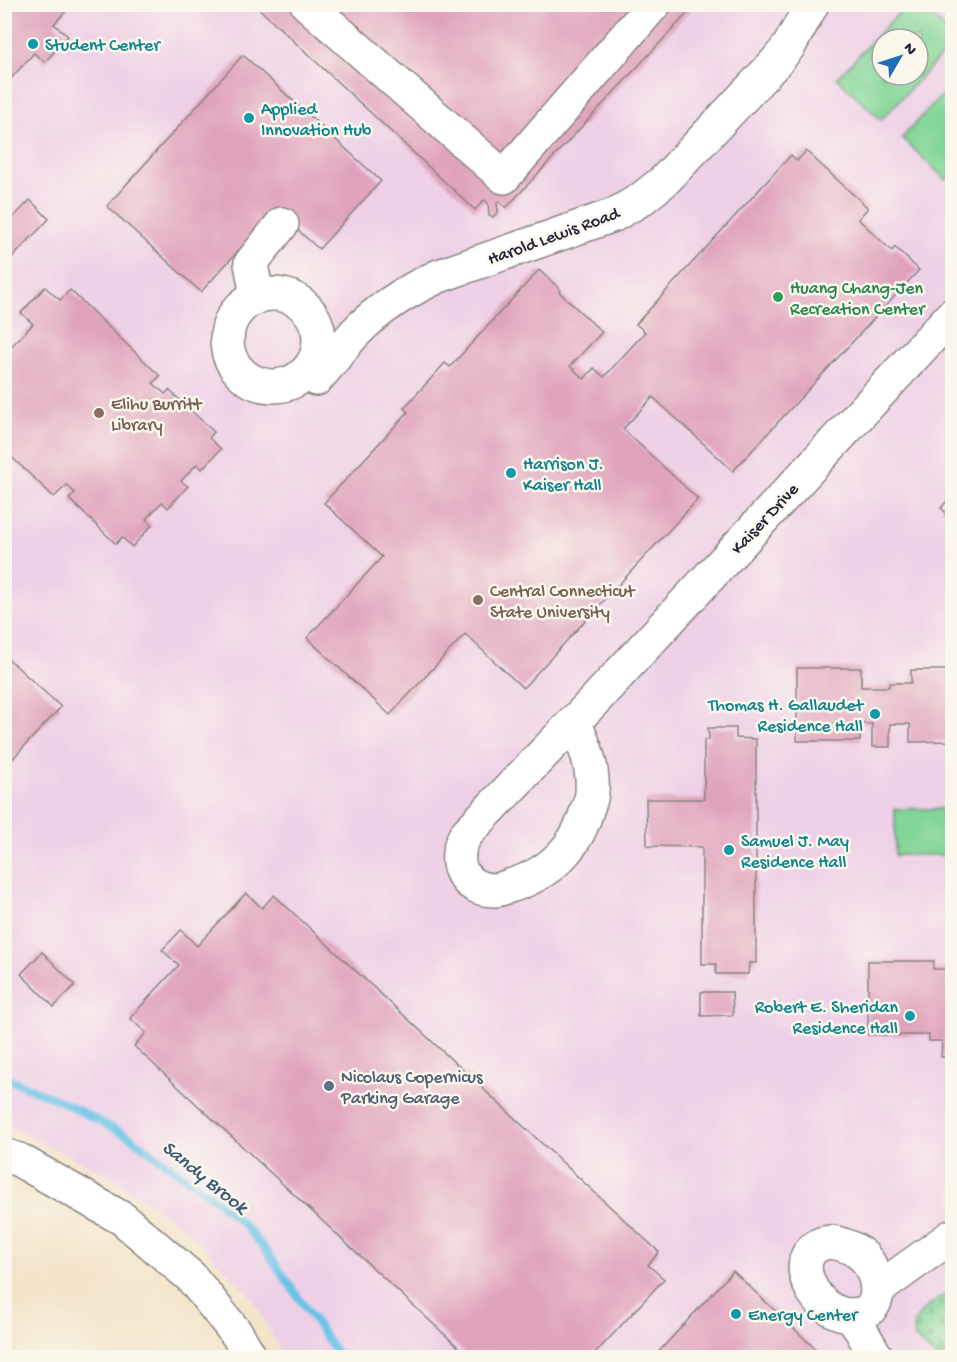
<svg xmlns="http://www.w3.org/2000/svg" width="957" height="1362" font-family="'Gochi Hand',sans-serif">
  <defs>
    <pattern id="cemetery-stones" width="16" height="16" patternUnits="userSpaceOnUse" patternTransform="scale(1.5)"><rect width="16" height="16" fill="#83d698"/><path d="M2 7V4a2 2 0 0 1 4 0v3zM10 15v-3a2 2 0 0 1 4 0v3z" fill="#71b784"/></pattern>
  </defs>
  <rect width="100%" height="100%" fill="#fbf7ec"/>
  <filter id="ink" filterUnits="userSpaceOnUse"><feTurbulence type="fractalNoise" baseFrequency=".0167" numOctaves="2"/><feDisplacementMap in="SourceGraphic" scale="12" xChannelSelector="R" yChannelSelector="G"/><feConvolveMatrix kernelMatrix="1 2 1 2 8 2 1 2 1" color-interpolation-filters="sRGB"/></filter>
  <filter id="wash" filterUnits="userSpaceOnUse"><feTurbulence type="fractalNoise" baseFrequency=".008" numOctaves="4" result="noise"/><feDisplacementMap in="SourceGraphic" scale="24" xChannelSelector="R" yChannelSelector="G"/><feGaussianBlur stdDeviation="1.35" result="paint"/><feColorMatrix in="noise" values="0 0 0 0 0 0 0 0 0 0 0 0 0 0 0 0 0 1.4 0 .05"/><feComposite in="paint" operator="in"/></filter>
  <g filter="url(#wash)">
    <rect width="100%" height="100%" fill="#f2e5ca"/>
    <path fill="#eed0e7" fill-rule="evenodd" d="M 4,5 L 952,5 L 952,1289 L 916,1318 L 913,1330 L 915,1338 L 936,1357 L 284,1357 L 252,1298 L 187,1230 L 110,1176 L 5,1125 ZM 882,39 L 918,39 L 918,75 L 882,75 Z"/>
    <path fill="url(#cemetery-stones)" stroke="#527c6a" stroke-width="1.5" d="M 952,1289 L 952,1357 L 936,1357 L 915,1338 L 913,1324 L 922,1311 Z"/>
    <g fill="#83d698" stroke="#527c6a" stroke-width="1.5" fill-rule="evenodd">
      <path d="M 906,5 L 920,5 L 952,35 L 952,44 L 881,120 L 837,78 ZM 882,39 L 918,39 L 918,75 L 882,75 Z"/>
      <path d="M 952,84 L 952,173 L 946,180 L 902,138 Z"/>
      <rect x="895" y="809" width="57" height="46"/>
    </g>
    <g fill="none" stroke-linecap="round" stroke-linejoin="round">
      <path stroke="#69c3e7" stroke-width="8" d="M 4,1077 L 62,1102 L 130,1137 L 215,1199 L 245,1226 L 265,1249 L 340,1358"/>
    </g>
    <g id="blocks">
      <g fill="#e0a3bd">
        <path d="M 4,4 L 64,4 L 67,10 L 54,24 L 68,36 L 45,62 L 34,53 L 4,86 Z"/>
        <path d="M 254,4 L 696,4 L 506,208 L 499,201 L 497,203 L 498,212 L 493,217 L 489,216 L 488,203 L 484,200 L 475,210 Z"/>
        <path d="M 243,55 L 381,181 L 319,249 L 275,210 L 201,292 L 107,206 Z"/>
        <path d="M 806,151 L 868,208 L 858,219 L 892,251 L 895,247 L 919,270 L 733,471 L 653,397 L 623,429 L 698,499 L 523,688 L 465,634 L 390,715 L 307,638 L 382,557 L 324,503 L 408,412 L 404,408 L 445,363 L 450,367 L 539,270 L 561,290 L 559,292 L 602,332 L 570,366 L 584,379 L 594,368 L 604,377 L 645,332 L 636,324 L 791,155 L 797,161 Z"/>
        <path d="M 30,200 L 49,219 L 7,263 L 4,261 L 4,227 Z"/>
        <path d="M 45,287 L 60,300 L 70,290 L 160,376 L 153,383 L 165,394 L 169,390 L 214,432 L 209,438 L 221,449 L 202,469 L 197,464 L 181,481 L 188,486 L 168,508 L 162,502 L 146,519 L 152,525 L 132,547 L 122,537 L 116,544 L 69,499 L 75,493 L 67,485 L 54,497 L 4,450 L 4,354 L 33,324 L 21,313 Z"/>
        <path d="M 952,495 L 952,519 L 941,508 Z"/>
        <path d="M 4,655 L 61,707 L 4,768 Z"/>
        <path d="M 797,668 L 861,668 L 861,687 L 889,687 L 889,683 L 911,683 L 911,670 L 952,670 L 952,741 L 910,742 L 910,724 L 890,724 L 890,747 L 872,747 L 872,724 L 860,724 L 860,741 L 797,741 Z"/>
        <path d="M 708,728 L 736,728 L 736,738 L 756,739 L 756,963 L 749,963 L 748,974 L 716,974 L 716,964 L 702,964 L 702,847 L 647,846 L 646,799 L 704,799 L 704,740 L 709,740 Z"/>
        <path d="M 246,893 L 262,908 L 274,895 L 659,1252 L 648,1265 L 664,1279 L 591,1358 L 470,1358 L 134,1046 L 146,1033 L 130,1018 L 179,965 L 162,950 L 181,930 L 197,946 Z"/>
        <path d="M 42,952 L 75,985 L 54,1007 L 21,974 Z"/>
        <path d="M 868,961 L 934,961 L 933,969 L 952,969 L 952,1057 L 941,1057 L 942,1041 L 929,1041 L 929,1035 L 868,1035 Z"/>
        <path d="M 701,992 L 732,992 L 733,1015 L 701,1016 Z"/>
        <path d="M 733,1271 L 825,1358 L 653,1358 Z"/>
      </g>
    </g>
  </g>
  <g filter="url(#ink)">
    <use href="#blocks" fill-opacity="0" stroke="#8a8482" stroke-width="1.5"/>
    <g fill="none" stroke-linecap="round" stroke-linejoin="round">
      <defs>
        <g id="minor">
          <path d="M 307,4 L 504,177 L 654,4"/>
          <circle cx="273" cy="340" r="46"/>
          <path d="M 257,297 L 251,263 L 282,224"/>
          <path d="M 307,371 L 316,379 C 330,365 341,348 355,333 C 379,308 408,290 439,276 L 614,215 L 640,200 L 664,181 L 776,62 L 789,46 L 812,4"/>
          <path d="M 574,721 C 584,744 594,766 592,792 C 592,798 589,804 587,810 C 577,847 550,873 513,885 C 508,886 502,889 496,890 C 461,891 449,859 467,833 L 595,700 L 952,315"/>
          <path d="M 4,1155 L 19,1160 L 123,1219 L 191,1277 L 237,1334 L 251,1358"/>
          <path d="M 831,1242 C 843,1244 855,1248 864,1257 C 878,1272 886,1309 859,1314 C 815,1324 779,1247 831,1242 Z"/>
          <path d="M 877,1290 L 952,1236"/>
          <path d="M 852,1315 L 877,1358"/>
        </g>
      </defs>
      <use href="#minor" stroke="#8a8482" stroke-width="36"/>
      <use href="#minor" stroke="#fff" stroke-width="33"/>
    </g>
  </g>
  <g fill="#0f9aa8" stroke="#fbf7ec" stroke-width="2">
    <circle cx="33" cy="44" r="6"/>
    <circle cx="249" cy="118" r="6"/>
    <circle cx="511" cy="473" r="6"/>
    <circle cx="875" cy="714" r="6"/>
    <circle cx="729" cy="850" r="6"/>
    <circle cx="910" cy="1016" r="6"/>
    <circle cx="736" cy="1314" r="6"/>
  </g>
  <circle fill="#2e9e5b" stroke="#fbf7ec" stroke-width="2" cx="778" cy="297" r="6"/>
  <g fill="#8d6e63" stroke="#fbf7ec" stroke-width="2">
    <circle cx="99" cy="413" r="6"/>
    <circle cx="478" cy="600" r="6"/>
  </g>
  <circle fill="#5c6f8a" stroke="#fbf7ec" stroke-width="2" cx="329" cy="1086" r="6"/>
  <g text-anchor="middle" stroke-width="5" stroke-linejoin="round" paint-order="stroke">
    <g font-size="18" fill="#0d838f" stroke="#fbf7ec" text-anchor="start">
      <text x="45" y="50">Student Center</text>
      <text x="261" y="114">Applied<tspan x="261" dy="21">Innovation Hub</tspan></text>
      <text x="523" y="469">Harrison J.<tspan x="523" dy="21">Kaiser Hall</tspan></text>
      <text x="863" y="710" text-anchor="end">Thomas H. Gallaudet<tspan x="863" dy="21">Residence Hall</tspan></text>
      <text x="741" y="846">Samuel J. May<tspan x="741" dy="21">Residence Hall</tspan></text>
      <text x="898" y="1012" text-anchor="end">Robert E. Sheridan<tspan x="898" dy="21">Residence Hall</tspan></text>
      <text x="748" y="1320">Energy Center</text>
    </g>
    <g font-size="18" fill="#22223b" stroke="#fbf7ec">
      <text transform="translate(553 235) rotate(-20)" y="6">Harold Lewis Road</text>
      <text transform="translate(764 518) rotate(-47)" y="6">Kaiser Drive</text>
    </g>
    <g font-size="18" fill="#27864d" stroke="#fbf7ec" text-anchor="start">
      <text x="790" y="293">Huang Chang-Jen<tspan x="790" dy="21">Recreation Center</tspan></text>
    </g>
    <g font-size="18" fill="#785e54" stroke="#fbf7ec" text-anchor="start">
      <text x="111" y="409">Elihu Burritt<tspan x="111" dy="21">Library</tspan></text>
      <text x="490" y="596">Central Connecticut<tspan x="490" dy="21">State University</tspan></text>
    </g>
    <g font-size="18" fill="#4e5e75" stroke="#fbf7ec" text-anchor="start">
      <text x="341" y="1082">Nicolaus Copernicus<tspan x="341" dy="21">Parking Garage</tspan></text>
    </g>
    <g font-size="20" font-style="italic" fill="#3b5a77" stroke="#fbf7ec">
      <text transform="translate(206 1176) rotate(39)" y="7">Sandy Brook</text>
    </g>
  </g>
  <rect width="957" height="1362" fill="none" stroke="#fbf7ec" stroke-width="24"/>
  <g transform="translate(900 57) rotate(51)"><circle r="28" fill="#fbf7ec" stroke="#a4a2a5" stroke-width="1.5"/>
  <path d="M0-4.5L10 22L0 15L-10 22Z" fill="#1f6fb2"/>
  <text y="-9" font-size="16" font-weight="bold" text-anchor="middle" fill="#22223b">N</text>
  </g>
</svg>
